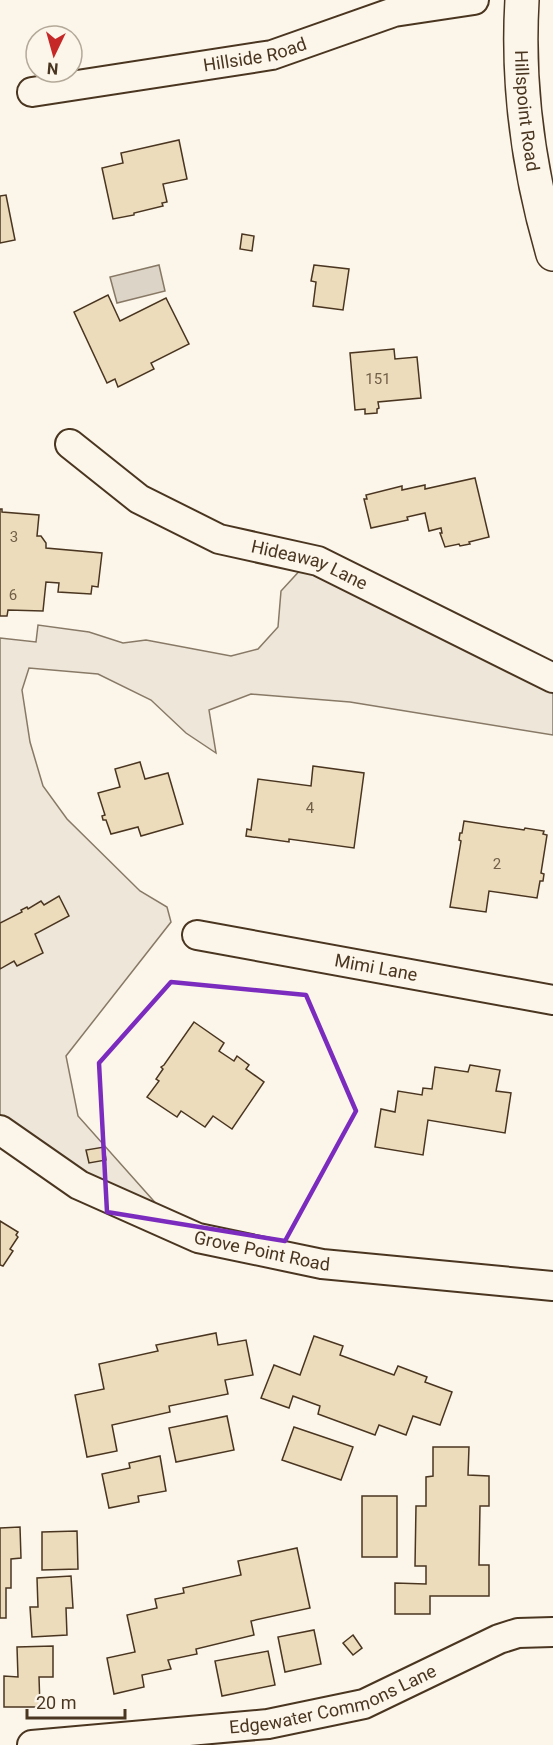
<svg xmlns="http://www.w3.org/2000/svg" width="553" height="1745" font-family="Roboto,sans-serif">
  <rect width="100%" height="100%" fill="#fbf6e9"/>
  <path fill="#ede6d9" stroke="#887966" stroke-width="1.5" d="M 304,566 L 553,688 L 553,735 L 350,702 L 251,694 L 209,710 L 216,753 L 186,733 L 151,700 L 98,674 L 29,668 L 22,690 L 30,742 L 43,786 L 67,819 L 140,891 L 167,907 L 171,922 L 66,1056 L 78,1116 L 160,1208 L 73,1166 L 0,1117 L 0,638 L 36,642 L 38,625 L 89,632 L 123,643 L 146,640 L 231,656 L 258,649 L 278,627 L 281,591 Z"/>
  <path fill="#dcd4c6" stroke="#887966" stroke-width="1.5" d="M 159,265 L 165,291 L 117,303 L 110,277 Z"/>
  <g fill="#ecdcbc" stroke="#4a3520" stroke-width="1.5">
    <path d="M 179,140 L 187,179 L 163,184 L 167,202 L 162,203 L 163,206 L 134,213 L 134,215 L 113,219 L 102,168 L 123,163 L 121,153 Z"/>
    <path d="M 6,195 L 15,240 L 0,243 L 0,196 Z"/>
    <path d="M 242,234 L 254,236 L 252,251 L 240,249 Z"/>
    <path d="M 314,265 L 349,269 L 343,310 L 313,306 L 316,282 L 311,281 Z"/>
    <path d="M 108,295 L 120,321 L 166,298 L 189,344 L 151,363 L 154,369 L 118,387 L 115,379 L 107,383 L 74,312 Z"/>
    <path d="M 394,349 L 395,359 L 417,357 L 421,398 L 378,402 L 379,408 L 377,409 L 377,413 L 365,414 L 365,409 L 355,410 L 350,353 Z"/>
    <path d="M 475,478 L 489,537 L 469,542 L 470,544 L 460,546 L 459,544 L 445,547 L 440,533 L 442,533 L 441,528 L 429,531 L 425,513 L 407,517 L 408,520 L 371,528 L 364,499 L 367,499 L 366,495 L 402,486 L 402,490 L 425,485 L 425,489 Z"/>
    <path d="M 0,509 L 2,509 L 2,512 L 39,515 L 37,536 L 41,536 L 46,543 L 46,548 L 102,553 L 98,587 L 92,586 L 91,594 L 58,592 L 59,583 L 46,582 L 43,611 L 8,610 L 7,616 L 0,616 Z"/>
    <path d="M 140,762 L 145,779 L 168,773 L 183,824 L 141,836 L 138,827 L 111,834 L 106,820 L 103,820 L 102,816 L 105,815 L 98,793 L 120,787 L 115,769 Z"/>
    <path d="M 313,766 L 364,773 L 354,848 L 289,839 L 289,842 L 246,836 L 247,829 L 251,830 L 258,779 L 311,786 Z"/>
    <path d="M 464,821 L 524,830 L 525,828 L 544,831 L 543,834 L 547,835 L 541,873 L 544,874 L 543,881 L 540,881 L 537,898 L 489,891 L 486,912 L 450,907 L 461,841 L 459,840 L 460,833 L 462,833 Z"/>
    <path d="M 59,896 L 69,916 L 35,934 L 43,953 L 17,966 L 14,961 L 0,969 L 0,923 L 22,912 L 21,910 L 27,907 L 28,909 L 41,901 L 44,905 Z"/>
    <path d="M 194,1022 L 224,1043 L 219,1051 L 234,1061 L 237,1056 L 249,1065 L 246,1069 L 264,1082 L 232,1129 L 213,1116 L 205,1127 L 181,1111 L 177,1117 L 147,1097 L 159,1081 L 156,1079 L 163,1069 L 161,1067 L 164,1065 Z"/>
    <path d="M 470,1065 L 500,1070 L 496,1091 L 511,1093 L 505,1133 L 428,1120 L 423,1155 L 375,1147 L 381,1109 L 395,1112 L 398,1091 L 422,1095 L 423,1088 L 432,1089 L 435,1067 L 468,1072 Z"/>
    <path d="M 104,1147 L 106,1160 L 89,1163 L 86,1150 Z"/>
    <path d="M 0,1221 L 18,1232 L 16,1235 L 18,1237 L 10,1249 L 13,1251 L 3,1266 L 0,1265 Z"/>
    <path d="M 216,1333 L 218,1345 L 246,1340 L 253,1375 L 225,1380 L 228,1394 L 169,1406 L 170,1412 L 112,1425 L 117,1451 L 87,1457 L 75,1395 L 104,1389 L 99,1364 L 158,1351 L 156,1345 Z"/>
    <path d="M 314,1336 L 343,1346 L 340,1355 L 394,1375 L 398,1366 L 427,1377 L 425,1382 L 452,1392 L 440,1425 L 413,1416 L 406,1435 L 379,1425 L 375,1435 L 318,1414 L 320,1406 L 293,1396 L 289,1408 L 261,1398 L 274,1365 L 300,1375 Z"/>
    <path d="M 227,1416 L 234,1450 L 176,1462 L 169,1428 Z"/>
    <path d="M 294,1427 L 353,1447 L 341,1480 L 282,1460 Z"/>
    <path d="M 433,1447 L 469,1447 L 468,1475 L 489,1476 L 489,1506 L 480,1506 L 479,1565 L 489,1565 L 489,1596 L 430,1596 L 430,1614 L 395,1614 L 395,1583 L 426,1584 L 426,1566 L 415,1566 L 416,1506 L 426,1506 L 426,1477 L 433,1476 Z"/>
    <path d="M 160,1456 L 166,1491 L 138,1496 L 139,1502 L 109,1508 L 102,1474 L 130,1468 L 129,1463 Z"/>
    <rect x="362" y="1496" width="35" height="61"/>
    <path d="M 20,1527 L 21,1558 L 11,1559 L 11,1588 L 6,1588 L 6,1618 L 0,1618 L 0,1528 Z"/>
    <path d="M 77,1531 L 78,1569 L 42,1570 L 42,1532 Z"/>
    <path d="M 297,1548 L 310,1608 L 251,1621 L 254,1635 L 196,1649 L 197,1654 L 168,1660 L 171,1669 L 142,1675 L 144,1687 L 114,1694 L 107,1658 L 135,1652 L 127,1615 L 157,1608 L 155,1599 L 184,1593 L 183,1588 L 241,1575 L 238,1561 Z"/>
    <path d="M 71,1576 L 73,1608 L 66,1608 L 67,1635 L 32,1637 L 30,1607 L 38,1607 L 37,1578 Z"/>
    <path d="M 314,1630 L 321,1664 L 285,1672 L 278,1637 Z"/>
    <path d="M 353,1635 L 362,1648 L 353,1655 L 343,1643 Z"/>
    <path d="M 53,1646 L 53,1677 L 39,1677 L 40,1707 L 4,1707 L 4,1676 L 18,1677 L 17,1647 Z"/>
    <path d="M 268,1651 L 275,1685 L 222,1696 L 215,1661 Z"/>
  </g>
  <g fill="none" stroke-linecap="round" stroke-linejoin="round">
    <defs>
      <g id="street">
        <path id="s1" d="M 32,92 L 272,55 L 394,12 L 474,0"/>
        <path id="s2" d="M 70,444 L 139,499 L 219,539 L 318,561 L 553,678"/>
        <path id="s3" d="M 197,935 L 553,1000"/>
        <path id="s4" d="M 0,1130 L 79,1185 L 198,1238 L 322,1264 L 553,1286"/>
        <path id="s5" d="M 32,1745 L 268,1724 L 364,1704 L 499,1639 L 518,1633 L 553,1632"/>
      </g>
      <g id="secondary">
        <path id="s6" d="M 522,0 C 517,85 529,172 553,254"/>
      </g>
    </defs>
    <use href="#street" stroke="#4a3520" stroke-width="32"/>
    <use href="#secondary" stroke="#4a3520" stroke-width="36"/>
    <use href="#street" stroke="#fbf6e9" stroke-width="28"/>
    <use href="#secondary" stroke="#fbf6e9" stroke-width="33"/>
  </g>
  <path fill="none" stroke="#7b2cbf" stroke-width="4.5" stroke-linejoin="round" d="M 171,982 L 306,995 L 356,1111 L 285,1241 L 107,1212 L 99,1063 Z"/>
  <g text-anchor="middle" stroke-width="4.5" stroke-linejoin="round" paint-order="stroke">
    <g font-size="15" fill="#725f47">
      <text x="378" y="384">151</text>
      <text x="14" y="542">3</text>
      <text x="13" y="600">6</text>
      <text x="310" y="813">4</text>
      <text x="497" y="869">2</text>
    </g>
    <g font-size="18" fill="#4a3520" stroke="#fbf6e9">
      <text dy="6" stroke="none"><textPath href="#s1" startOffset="226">Hillside Road</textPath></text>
      <text dy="6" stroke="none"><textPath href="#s6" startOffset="111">Hillspoint Road</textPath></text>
      <text dy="6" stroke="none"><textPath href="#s2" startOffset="272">Hideaway Lane</textPath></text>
      <text dy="6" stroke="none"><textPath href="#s3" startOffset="182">Mimi Lane</textPath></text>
      <text dy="6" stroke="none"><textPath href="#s4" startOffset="292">Grove Point Road</textPath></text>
      <text dy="6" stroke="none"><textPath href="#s5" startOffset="306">Edgewater Commons Lane</textPath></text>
    </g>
  </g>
  <g transform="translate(54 54) rotate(185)"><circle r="28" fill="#fbf6e9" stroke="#b4a999" stroke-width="1.5"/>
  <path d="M0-4.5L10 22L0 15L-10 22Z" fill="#c62828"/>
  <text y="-9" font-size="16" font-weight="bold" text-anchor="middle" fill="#4a3520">N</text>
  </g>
  <path d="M27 1709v9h98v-9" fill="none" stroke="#4a3520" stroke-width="3"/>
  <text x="36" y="1709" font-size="18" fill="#4a3520" stroke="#fbf6e9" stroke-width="4.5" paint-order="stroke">20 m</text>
</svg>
